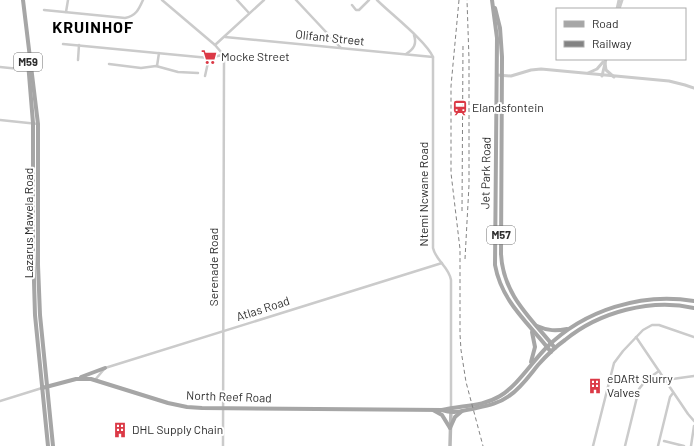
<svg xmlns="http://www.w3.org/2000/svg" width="694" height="446" font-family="Barlow,sans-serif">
  <rect width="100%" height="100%" fill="#fff"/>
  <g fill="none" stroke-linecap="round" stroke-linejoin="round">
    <g stroke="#cbcbcb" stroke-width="2.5">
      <path d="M 162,0 L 215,45 L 221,52 L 224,58 L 223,446"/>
      <path d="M 237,0 L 249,13"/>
      <path d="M 296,0 L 341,48"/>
      <path d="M 377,0 C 391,14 426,41 433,57 L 433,248 C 436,261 449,267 451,280 L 451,408"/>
      <path d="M 352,5 L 356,10 L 359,10 L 369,0"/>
      <path d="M 44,10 L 125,18 C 136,16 139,9 143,0"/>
      <path d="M 66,12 L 68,0"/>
      <path d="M 225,37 L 433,57"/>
      <path d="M 63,44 L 209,58 L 222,55"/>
      <path d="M 215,45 L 264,0"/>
      <path d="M 406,54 C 414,49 417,44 414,35"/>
      <path d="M 78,60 L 79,45"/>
      <path d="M 109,64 L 141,68 L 156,66 L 178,72 L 198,73"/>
      <path d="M 157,66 L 159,53"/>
      <path d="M 0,67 L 29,70"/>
      <path d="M 205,76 L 209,58"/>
      <path d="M 0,120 L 38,124"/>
      <path d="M 636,337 L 688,414 L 694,421"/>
      <path d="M 95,380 L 105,368 L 442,263"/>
      <path d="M 665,380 L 694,376"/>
      <path d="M 0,401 L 42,388"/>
      <path d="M 664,441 L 684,446"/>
      <path d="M 593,446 L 614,363 L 623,351 L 643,330 L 652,325 L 659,325 L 694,337"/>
      <path d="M 625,446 L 639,389 L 646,380 L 659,371"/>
      <path d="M 658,446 L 670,397 L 673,393"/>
      <path d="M 691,446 L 694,426"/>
    </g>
    <g stroke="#cbcbcb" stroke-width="3">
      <path d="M 617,9 L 619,0"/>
      <path d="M 619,9 L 622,0"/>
      <path d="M 605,63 L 606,70 L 614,77"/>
      <path d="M 588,73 L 597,69 L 603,62"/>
      <path d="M 497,75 L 511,76 L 531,70 L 541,69 L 669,81 L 685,85 L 694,88"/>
      <path d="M 602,76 L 606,59"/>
    </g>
    <path stroke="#b8b8b8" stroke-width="3.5" d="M 450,446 L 451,409"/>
    <g stroke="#a6a6a6" stroke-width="4">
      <path d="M 23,0 L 38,124 L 38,265 L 40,315 L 53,446"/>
      <path d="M 492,0 L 497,38 L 495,265 C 502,303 529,323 551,352"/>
      <path d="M 495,8 L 500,28 L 502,57 L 501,254 C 503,295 531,318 555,348"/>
      <path d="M 28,62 L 33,123 L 33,248 L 35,315 L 48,446"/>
      <path d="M 537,326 C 548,331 556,331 567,329"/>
      <path d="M 531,362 L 535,347 L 532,332"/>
      <path d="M 81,377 L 105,368"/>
      <path d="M 42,388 L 76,379 L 91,379 L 168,403 L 187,407 L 202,408 L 442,410 C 462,405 482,407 500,396 C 517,386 532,362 546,348 C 584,310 642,292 694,301"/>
      <path d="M 433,410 L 442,415 L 450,428"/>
      <path d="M 442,410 C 454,414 460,411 472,409 C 485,406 498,404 509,396 C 521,388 529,376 538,365 C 546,356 555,347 565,340 C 599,312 651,298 694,308"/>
      <path d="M 450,428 L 455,417 L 462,411"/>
    </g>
    <g stroke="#838383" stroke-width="1" stroke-dasharray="4 3" stroke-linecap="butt">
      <path d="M 459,0 L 451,86 L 451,173 L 460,249 L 460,334 L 461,350 L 466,382 L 483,446"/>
      <path d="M 462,211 L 463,45"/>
      <path d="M 465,259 L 469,185 L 469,59 L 467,0"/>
    </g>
  </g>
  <defs>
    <symbol id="supermarket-bare" viewBox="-9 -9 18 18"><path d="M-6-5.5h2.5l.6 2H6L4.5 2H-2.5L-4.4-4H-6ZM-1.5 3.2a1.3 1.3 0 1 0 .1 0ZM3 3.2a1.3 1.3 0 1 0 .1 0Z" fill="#db3946" stroke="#fff" stroke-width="2.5" paint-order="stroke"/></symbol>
    <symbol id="station-bare" viewBox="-9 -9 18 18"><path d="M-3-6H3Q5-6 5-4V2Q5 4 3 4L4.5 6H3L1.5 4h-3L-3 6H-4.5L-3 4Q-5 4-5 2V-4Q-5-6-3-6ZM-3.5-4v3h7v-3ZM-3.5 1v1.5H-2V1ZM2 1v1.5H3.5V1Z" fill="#db3946" stroke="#fff" stroke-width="2.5" paint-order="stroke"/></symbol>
    <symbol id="building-bare" viewBox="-9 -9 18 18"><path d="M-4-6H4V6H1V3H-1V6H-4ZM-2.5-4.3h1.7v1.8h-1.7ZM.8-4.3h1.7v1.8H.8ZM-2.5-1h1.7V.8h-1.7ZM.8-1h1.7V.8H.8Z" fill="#db3946" stroke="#fff" stroke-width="2.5" paint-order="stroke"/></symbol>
  </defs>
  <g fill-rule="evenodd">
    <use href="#supermarket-bare" x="198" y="46" width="22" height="22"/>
    <use href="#station-bare" x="449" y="97" width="22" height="22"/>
    <use href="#building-bare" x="584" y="375" width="22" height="22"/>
    <use href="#building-bare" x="109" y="419" width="22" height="22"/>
  </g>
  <g text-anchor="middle" stroke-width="4" stroke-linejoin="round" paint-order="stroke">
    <g fill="#fff" stroke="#6d6d6d" stroke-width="1">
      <rect x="14" y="53" width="28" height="18" rx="3"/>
      <rect x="487" y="226" width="28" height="18" rx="3"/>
    </g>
    <g font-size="11" font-weight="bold" fill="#2e2e2e">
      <text x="28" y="66">M59</text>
      <text x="501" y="239">M57</text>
    </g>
    <g font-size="12" fill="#2e2e2e" stroke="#fff">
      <text transform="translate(330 38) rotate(6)" y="4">Olifant Street</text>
      <text transform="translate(486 173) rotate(-89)" y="4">Jet Park Road</text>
      <text transform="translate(424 194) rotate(-90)" y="4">Ntemi Ncwane Road</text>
      <text transform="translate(29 223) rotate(-90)" y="4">Lazarus Mawela Road</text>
      <text transform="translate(214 267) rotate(-90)" y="4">Serenade Road</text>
      <text transform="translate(263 309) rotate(-18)" y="4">Atlas Road</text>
      <text transform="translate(229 397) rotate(2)" y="4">North Reef Road</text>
    </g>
    <g font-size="12" fill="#2e2e2e" stroke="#fff" text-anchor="start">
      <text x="221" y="61">Mocke Street</text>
      <text x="472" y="112">Elandsfontein</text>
      <text x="607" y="383">eDARt Slurry<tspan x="607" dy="14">Valves</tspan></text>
      <text x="132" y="434">DHL Supply Chain</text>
    </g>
    <g font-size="16" font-weight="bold" letter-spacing="1" fill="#000" stroke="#fff">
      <text x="93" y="33">KRUINHOF</text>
    </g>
  </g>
  <rect x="556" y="8" width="130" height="52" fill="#ffffff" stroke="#ababab"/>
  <rect x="564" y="21" width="20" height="6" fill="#a6a6a6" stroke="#ababab"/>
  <text x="592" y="28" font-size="12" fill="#2e2e2e">Road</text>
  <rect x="564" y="41" width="20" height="6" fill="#838383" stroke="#ababab"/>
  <text x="592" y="48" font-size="12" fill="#2e2e2e">Railway</text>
</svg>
